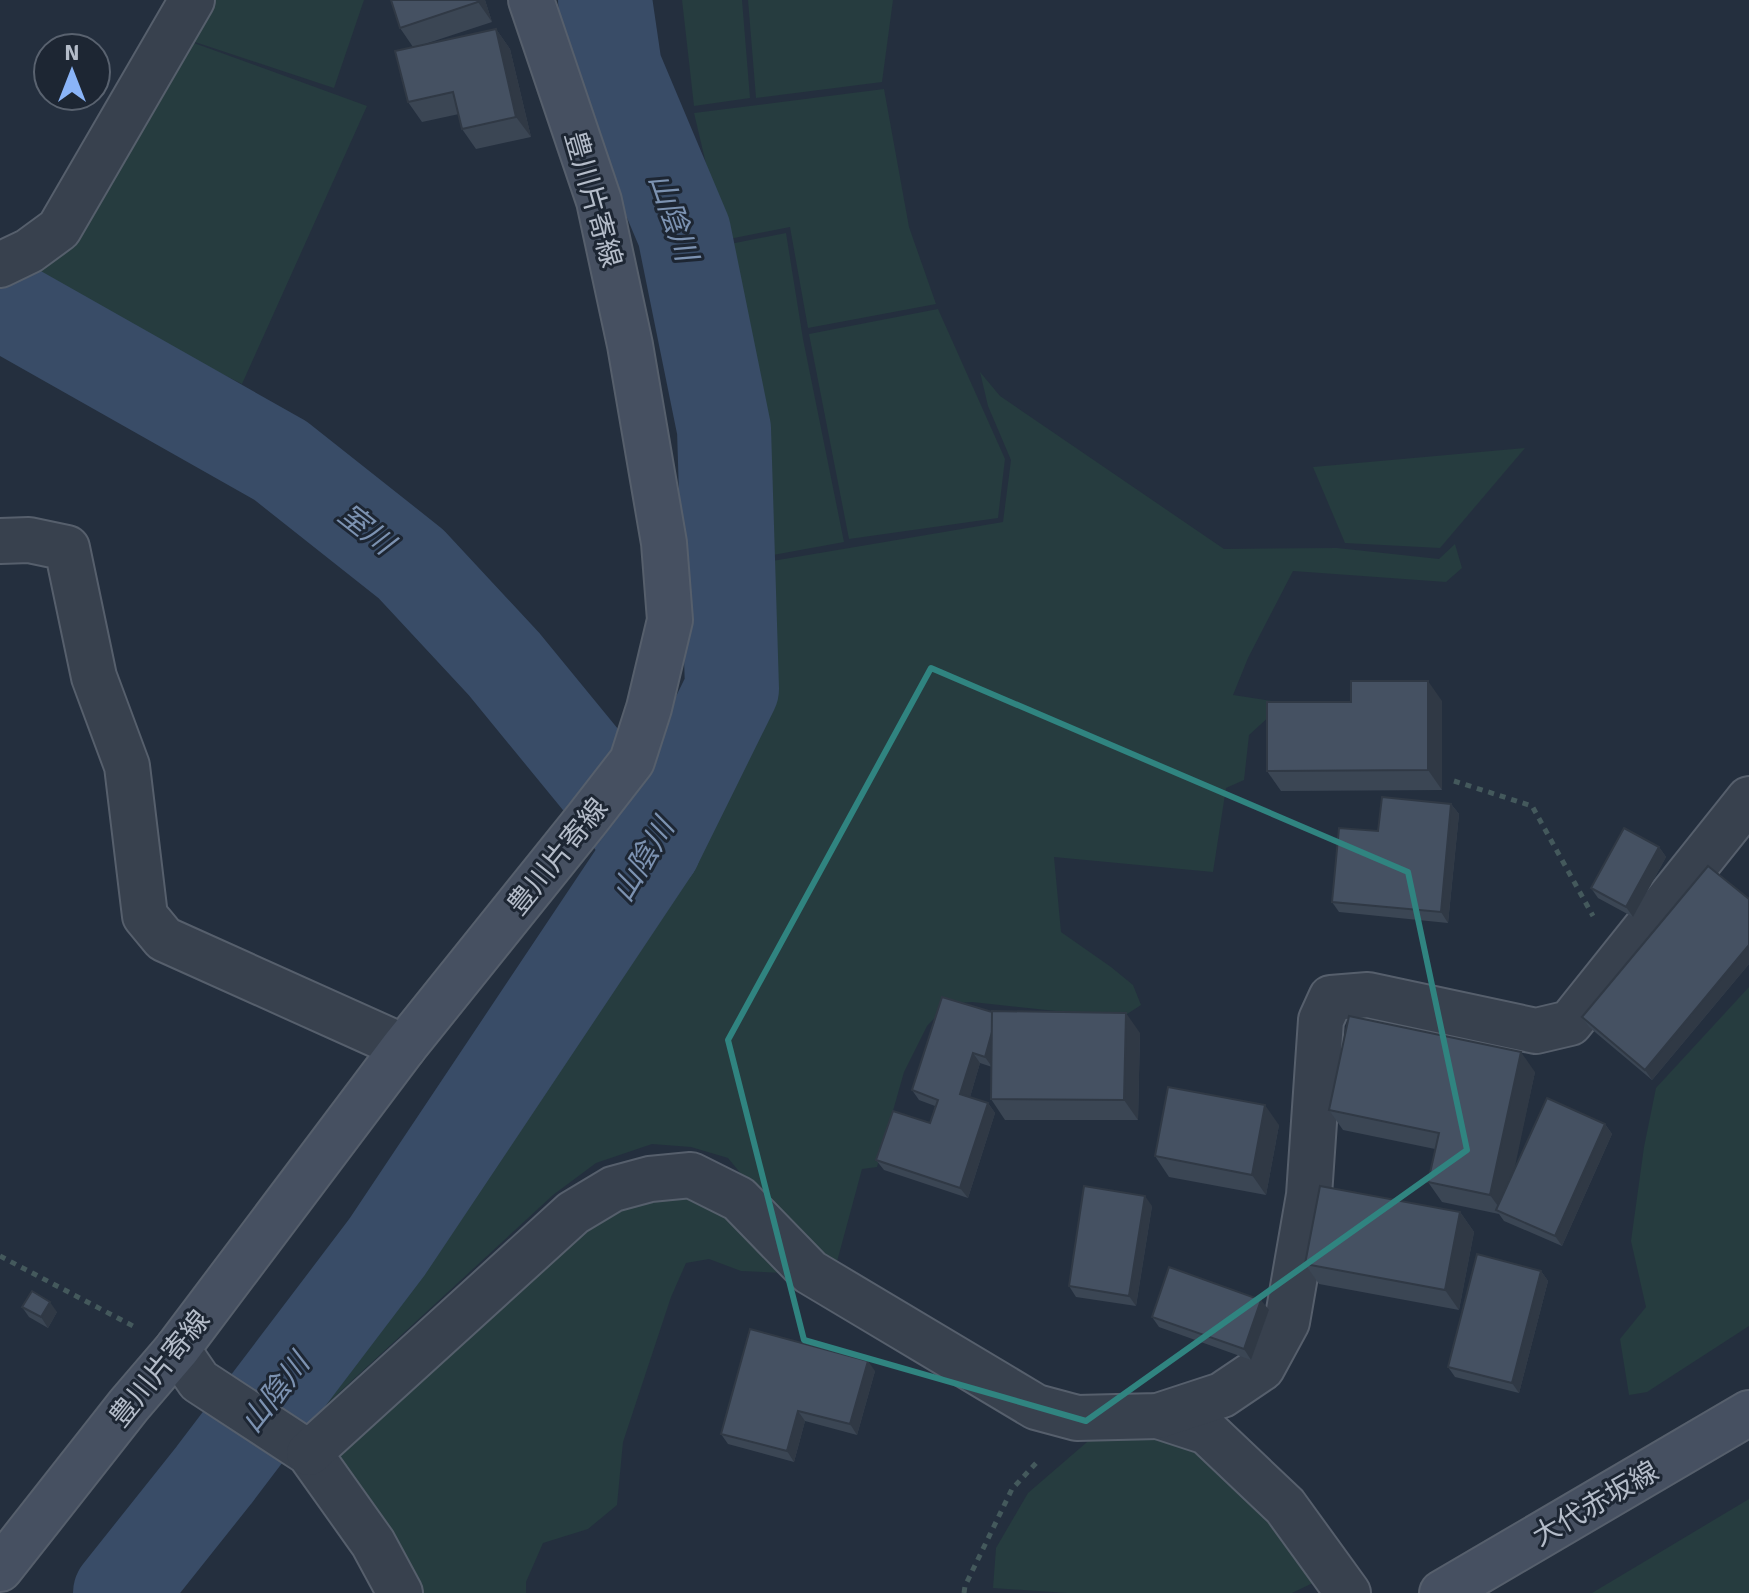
<svg xmlns="http://www.w3.org/2000/svg" width="1749" height="1593" font-family="Signika,'Noto Sans JP',sans-serif">
  <rect width="100%" height="100%" fill="#242f3e"/>
  <g fill="#263c3f">
    <path d="M 216,0 L 364,0 L 334,88 L 192,41 Z"/>
    <path d="M 682,0 L 742,0 L 750,98 L 694,106 Z"/>
    <path d="M 748,0 L 893,0 L 882,82 L 756,98 Z"/>
    <path d="M 194,43 L 367,106 L 242,384 L 21,273 L 80,233 Z"/>
    <path d="M 884,89 L 909,227 L 936,304 L 808,328 L 790,227 L 724,240 L 694,113 Z"/>
    <path d="M 786,233 L 803,339 L 844,542 L 751,559 L 746,353 L 725,245 Z"/>
    <path d="M 938,309 L 1005,459 L 998,518 L 849,539 L 809,334 Z"/>
    <path d="M 980,372 L 1000,396 L 1224,549 L 1337,548 L 1439,559 L 1455,544 L 1462,568 L 1446,582 L 1293,571 L 1248,658 L 1233,695 L 1284,703 L 1249,735 L 1244,780 L 1226,788 L 1213,872 L 1054,857 L 1061,932 L 1111,967 L 1133,985 L 1141,1005 L 1121,1018 L 972,1002 L 948,1004 L 927,1026 L 904,1072 L 877,1167 L 862,1169 L 835,1269 L 751,1186 L 728,1158 L 691,1147 L 652,1144 L 596,1163 L 553,1195 L 304,1425 L 299,1412 L 546,1059 L 669,866 L 743,698 L 748,645 L 748,565 L 1003,522 L 1011,460 L 988,406 Z"/>
    <path d="M 1525,448 L 1440,548 L 1345,543 L 1313,467 Z"/>
    <path d="M 1749,987 L 1749,1326 L 1647,1392 L 1629,1395 L 1620,1339 L 1646,1307 L 1631,1241 L 1644,1147 L 1656,1088 Z"/>
    <path d="M 667,1191 L 732,1208 L 782,1273 L 741,1271 L 709,1259 L 686,1263 L 671,1297 L 623,1442 L 617,1505 L 588,1529 L 543,1543 L 526,1582 L 526,1593 L 417,1593 L 328,1453 L 580,1225 Z"/>
    <path d="M 1094,1436 L 1155,1438 L 1209,1458 L 1267,1516 L 1319,1580 L 1292,1593 L 1067,1593 L 993,1588 L 996,1548 L 1028,1493 Z"/>
    <path d="M 1749,1499 L 1749,1593 L 1592,1593 Z"/>
  </g>
  <g fill="none" stroke-linecap="round" stroke-linejoin="round">
    <g stroke="#394c67" stroke-width="94">
      <path d="M 0,302 L 281,461 L 411,564 L 504,664 L 654,847"/>
      <path d="M 120,1593 L 214,1475 L 387,1247 L 654,847 L 732,689 L 724,429 L 684,232 L 615,68 L 605,0"/>
    </g>
    <defs>
      <g id="street">
        <path d="M 0,265 L 29,251 L 59,229 L 192,0"/>
        <path d="M 0,541 L 29,540 L 67,548 L 94,677 L 127,766 L 145,916 L 164,939 L 404,1047"/>
        <path d="M 177,1349 L 199,1381 L 309,1453 L 373,1543 L 400,1593"/>
        <path d="M 1158,1416 L 1207,1432 L 1285,1506 L 1348,1593"/>
        <path d="M 309,1453 L 573,1213 L 613,1189 L 650,1179 L 691,1175 L 739,1199 L 810,1272 L 1036,1407 L 1077,1418 L 1158,1416 L 1222,1395 L 1262,1368 L 1287,1322 L 1309,1195 L 1321,1020 L 1331,998 L 1368,995 L 1536,1031 L 1570,1023 L 1749,799"/>
      </g>
      <g id="secondary">
        <path d="M 0,1569 L 129,1405 L 177,1349 L 404,1047 L 587,819 L 632,761 L 649,708 L 670,620 L 664,543 L 630,345 L 599,201 L 531,0"/>
        <path d="M 1442,1593 L 1749,1413"/>
      </g>
    </defs>
    <use href="#street" stroke="#565f6c" stroke-width="48"/>
    <use href="#secondary" stroke="#565f6c" stroke-width="48"/>
    <g stroke="#44595c" stroke-width="5" stroke-dasharray="6 6" stroke-linecap="butt">
      <path d="M 1454,781 L 1532,806 L 1593,916"/>
      <path d="M 0,1256 L 133,1326"/>
      <path d="M 964,1593 L 965,1586 L 1012,1489 L 1039,1460"/>
    </g>
    <use href="#street" stroke="#38414e" stroke-width="44"/>
    <use href="#secondary" stroke="#465061" stroke-width="44"/>
  </g>
  <g fill="#3b4654">
    <path d="M 391,0 L 485,0 L 492,22 L 422,45 L 496,29 L 510,49 L 531,137 L 476,149 L 462,129 L 459,114 L 422,122 L 408,102 L 413,47 L 400,28 Z"/>
    <path d="M 1442,701 L 1442,790 L 1281,791 L 1267,771 L 1351,702 Z"/>
    <path d="M 1451,804 L 1459,814 L 1448,923 L 1339,912 L 1332,902 L 1378,831 Z"/>
    <path d="M 1659,847 L 1666,857 L 1633,917 L 1598,898 L 1591,888 Z"/>
    <path d="M 1749,899 L 1749,964 L 1652,1080 L 1589,1027 L 1582,1017 Z"/>
    <path d="M 992,1012 L 1140,1033 L 1138,1120 L 1005,1120 L 991,1099 L 992,1067 L 980,1063 L 970,1097 L 988,1103 L 995,1113 L 968,1198 L 884,1170 L 876,1160 L 930,1123 L 935,1106 L 919,1100 L 912,1090 Z"/>
    <path d="M 1535,1072 L 1513,1172 L 1605,1124 L 1612,1134 L 1562,1246 L 1504,1221 L 1499,1214 L 1442,1202 L 1428,1182 L 1435,1149 L 1343,1130 L 1329,1110 Z"/>
    <path d="M 1279,1125 L 1266,1195 L 1169,1177 L 1155,1156 Z"/>
    <path d="M 1152,1206 L 1136,1306 L 1076,1297 L 1069,1286 Z"/>
    <path d="M 1460,1212 L 1474,1232 L 1459,1310 L 1319,1284 L 1305,1264 Z"/>
    <path d="M 1541,1271 L 1548,1281 L 1519,1393 L 1455,1377 L 1448,1367 Z"/>
    <path d="M 22,1307 L 57,1312 L 48,1328 L 29,1317 Z"/>
    <path d="M 1269,1310 L 1251,1360 L 1159,1327 L 1152,1317 Z"/>
    <path d="M 875,1371 L 857,1435 L 805,1421 L 794,1462 L 728,1444 L 721,1434 Z"/>
  </g>
  <g fill="#303945">
    <path d="M 477,0 L 485,0 L 492,22 L 478,2 Z"/>
    <path d="M 496,29 L 510,49 L 531,137 L 516,117 Z"/>
    <path d="M 1428,681 L 1442,701 L 1442,790 L 1428,770 Z"/>
    <path d="M 1451,804 L 1459,814 L 1448,923 L 1441,912 Z"/>
    <path d="M 1659,847 L 1666,857 L 1633,917 L 1626,907 Z"/>
    <path d="M 1749,945 L 1749,964 L 1652,1080 L 1645,1070 Z"/>
    <path d="M 997,1013 L 992,1067 L 985,1057 Z"/>
    <path d="M 1126,1013 L 1140,1033 L 1138,1120 L 1124,1100 Z"/>
    <path d="M 1521,1052 L 1535,1072 L 1505,1214 L 1503,1213 L 1490,1195 Z"/>
    <path d="M 973,1053 L 980,1063 L 968,1104 L 960,1094 Z"/>
    <path d="M 988,1103 L 995,1113 L 968,1198 L 960,1188 Z"/>
    <path d="M 1265,1105 L 1279,1125 L 1266,1195 L 1252,1175 Z"/>
    <path d="M 1605,1124 L 1612,1134 L 1562,1246 L 1555,1236 Z"/>
    <path d="M 1145,1196 L 1152,1206 L 1136,1306 L 1129,1296 Z"/>
    <path d="M 1460,1212 L 1474,1232 L 1459,1310 L 1445,1290 Z"/>
    <path d="M 1541,1271 L 1548,1281 L 1519,1393 L 1512,1383 Z"/>
    <path d="M 1261,1300 L 1269,1310 L 1251,1360 L 1244,1349 Z"/>
    <path d="M 50,1302 L 57,1312 L 48,1328 L 41,1317 Z"/>
    <path d="M 868,1361 L 875,1371 L 857,1435 L 850,1424 Z"/>
    <path d="M 798,1411 L 805,1421 L 794,1462 L 787,1451 Z"/>
  </g>
  <g fill="#455162" stroke="#303945" stroke-width="2">
    <path d="M 391,0 L 477,0 L 478,2 L 400,28 Z"/>
    <path d="M 496,29 L 516,117 L 462,129 L 453,92 L 408,102 L 395,51 Z"/>
    <path d="M 1351,681 L 1428,681 L 1428,770 L 1267,771 L 1267,702 L 1351,702 Z"/>
    <path d="M 1382,797 L 1451,804 L 1441,912 L 1332,902 L 1339,828 L 1378,831 Z"/>
    <path d="M 1624,828 L 1659,847 L 1626,907 L 1591,888 Z"/>
    <path d="M 1708,866 L 1749,899 L 1749,945 L 1645,1070 L 1582,1017 Z"/>
    <path d="M 942,997 L 992,1012 L 992,1032 L 985,1057 L 973,1053 L 960,1094 L 988,1103 L 960,1188 L 876,1160 L 893,1111 L 930,1123 L 938,1100 L 912,1090 Z"/>
    <path d="M 992,1011 L 1126,1013 L 1124,1100 L 991,1099 Z"/>
    <path d="M 1349,1016 L 1521,1052 L 1490,1195 L 1428,1182 L 1439,1133 L 1329,1110 Z"/>
    <path d="M 1168,1087 L 1265,1105 L 1252,1175 L 1155,1156 Z"/>
    <path d="M 1547,1098 L 1605,1124 L 1555,1236 L 1496,1210 Z"/>
    <path d="M 1084,1186 L 1145,1196 L 1129,1296 L 1069,1286 Z"/>
    <path d="M 1320,1186 L 1460,1212 L 1445,1290 L 1305,1264 Z"/>
    <path d="M 1477,1254 L 1541,1271 L 1512,1383 L 1448,1367 Z"/>
    <path d="M 1169,1267 L 1261,1300 L 1244,1349 L 1152,1317 Z"/>
    <path d="M 32,1291 L 50,1302 L 41,1317 L 22,1307 Z"/>
    <path d="M 750,1329 L 868,1361 L 850,1424 L 798,1411 L 787,1451 L 721,1434 Z"/>
  </g>
  <path fill="none" stroke="#308480" stroke-width="6" stroke-linejoin="round" d="M 931,668 L 1408,872 L 1467,1150 L 1086,1421 L 804,1340 L 728,1040 Z"/>
  <g text-anchor="middle" stroke-width="6" stroke-linejoin="round" paint-order="stroke">
    <g font-size="28" fill="#b4bcc9" stroke="#1d2633">
      <text transform="translate(594 199) rotate(74)" y="10">豊川片寄線</text>
      <text transform="translate(557 856) rotate(-51)" y="10">豊川片寄線</text>
      <text transform="translate(159 1368) rotate(-51)" y="10">豊川片寄線</text>
      <text transform="translate(1595 1503) rotate(-30)" y="10">大代赤坂線</text>
    </g>
    <g font-size="30" font-style="italic" fill="#7c92b1" stroke="#1d2633">
      <text transform="translate(673 217) rotate(71)" y="10">山陰川</text>
      <text transform="translate(366 529) rotate(38)" y="10">室川</text>
      <text transform="translate(643 860) rotate(-59)" y="10">山陰川</text>
      <text transform="translate(275 1393) rotate(-52)" y="10">山陰川</text>
    </g>
  </g>
  <g transform="translate(72 72)"><circle r="38" fill="#1d2633" stroke="#59626f" stroke-width="2"/>
  <path d="M0-6L14 30L0 20L-14 30Z" fill="#8ab4f8"/>
  <text y="-12" font-size="22" font-weight="bold" text-anchor="middle" fill="#b4bcc9">N</text>
  </g>
</svg>
